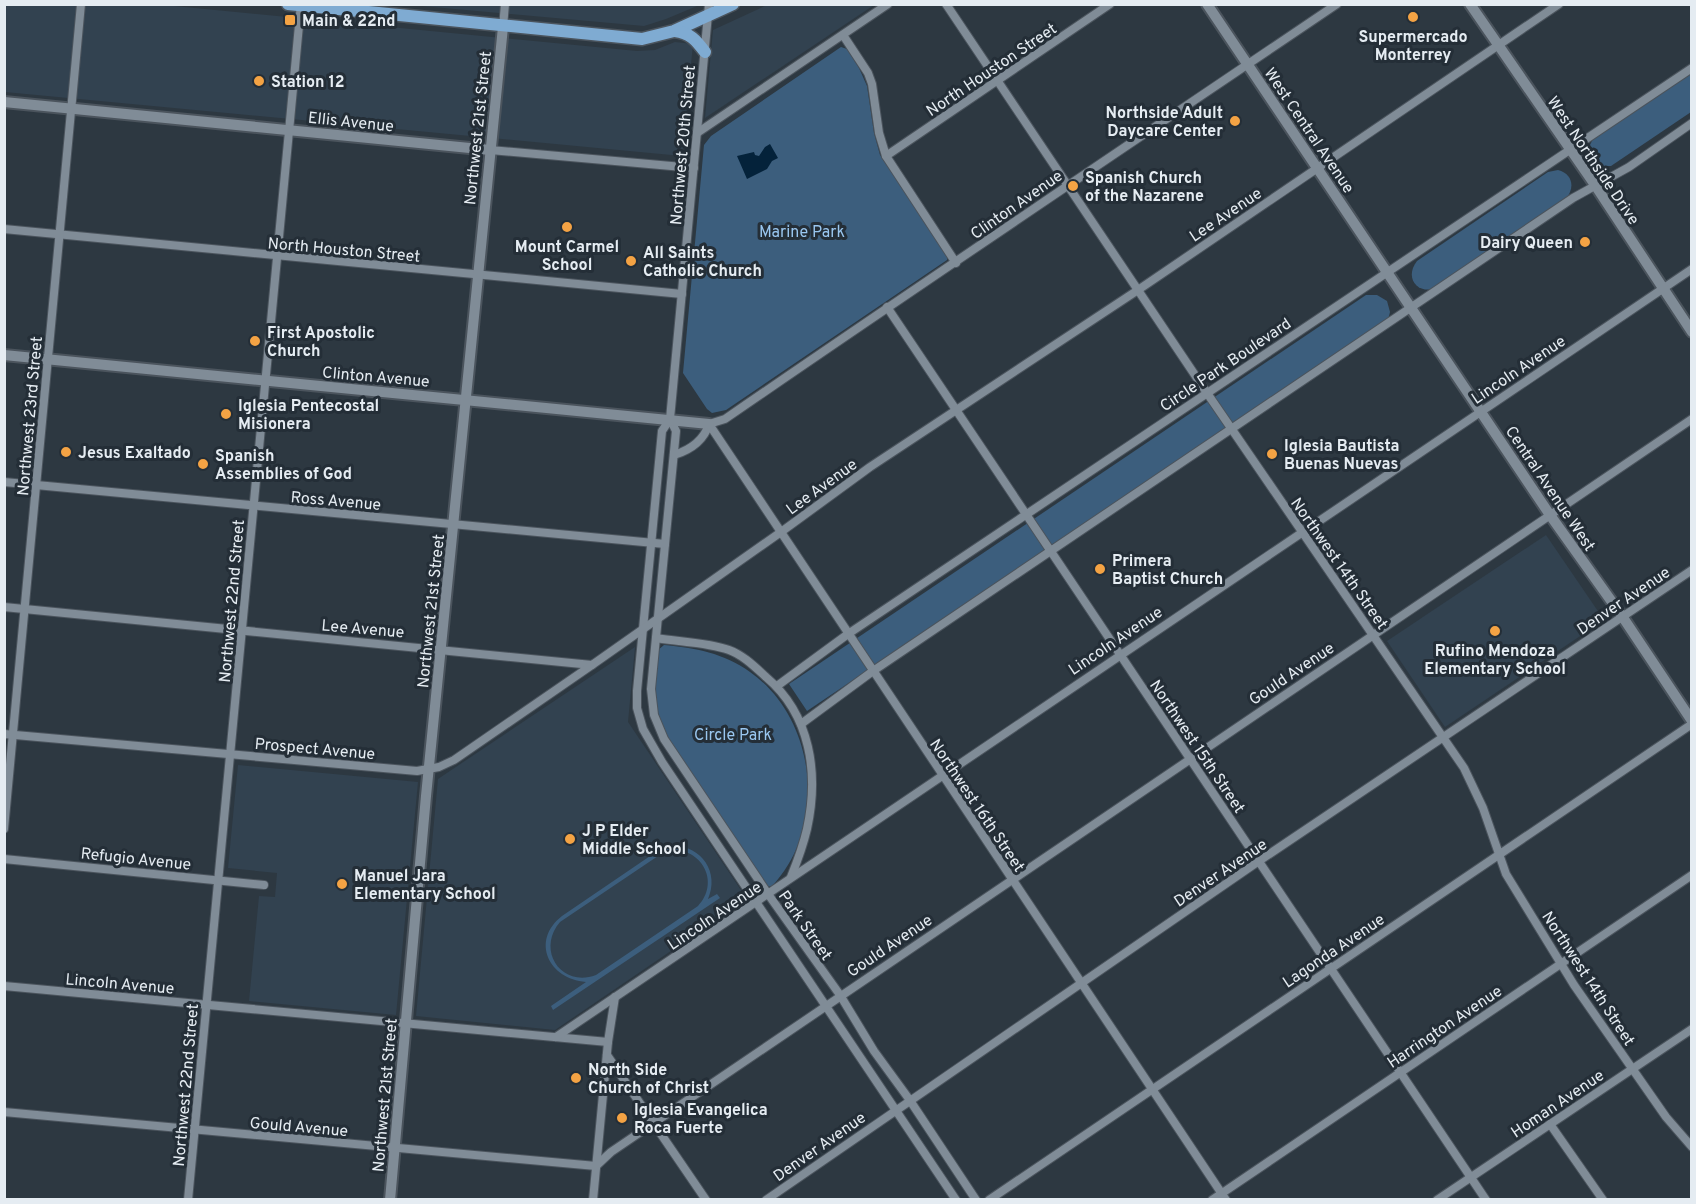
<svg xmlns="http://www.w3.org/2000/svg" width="1696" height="1204" font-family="Overpass,sans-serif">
  <rect width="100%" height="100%" fill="#2d3841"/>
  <g fill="#324250">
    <path d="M 4,5 L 164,5 L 637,51 L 655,50 L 675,42 L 693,44 L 682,156 L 5,92 Z"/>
    <path d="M 411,5 L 697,5 L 697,6 L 666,19 L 644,26 Z"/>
    <path d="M 767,5 L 874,5 L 705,118 L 713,30 Z"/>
    <path d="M 1546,535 L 1604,620 L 1445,727 L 1387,641 Z"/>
    <path d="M 635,647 L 628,722 L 747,899 L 555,1030 L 416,1016 L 438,779 Z"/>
    <path d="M 238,765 L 418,782 L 396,1015 L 249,1001 L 259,896 L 275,897 L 277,873 L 228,868 Z"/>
  </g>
  <g fill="#3c5e7d" fill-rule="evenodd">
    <path d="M 841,47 L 847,49 L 859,68 L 867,86 L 874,133 L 880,155 L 947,256 L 947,260 L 726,410 L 712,413 L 707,409 L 683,373 L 704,145 L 711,136 Z"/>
    <path d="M 1691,72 L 1691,112 L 1611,166 L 1601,166 L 1591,160 L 1588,149 L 1593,139 Z"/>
    <path d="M 1558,170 C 1573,174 1575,188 1566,199 L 1434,289 C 1415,293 1405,276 1417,261 L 1548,172 Z"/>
    <path d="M 1366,295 L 1377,295 L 1387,301 L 1390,312 L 1388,320 L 807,711 L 789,684 Z"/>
    <path d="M 664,645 C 695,648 724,653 750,672 C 817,719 828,827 772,886 L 767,887 L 665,737 L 656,714 L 654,695 L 658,650 Z"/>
    <path d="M 672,846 C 701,845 720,872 708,899 L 717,894 L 720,898 L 553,1010 L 551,1006 L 586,982 C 549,979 530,941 562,916 L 656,852 ZM 672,850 C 703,849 720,883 698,906 L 596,975 C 561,988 536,950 560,922 L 658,856 Z"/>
  </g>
  <path fill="#04223a" d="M 770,144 L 778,158 L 772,161 L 767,169 L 747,179 L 737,156 L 754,152 L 755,155 L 759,156 L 765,147 Z"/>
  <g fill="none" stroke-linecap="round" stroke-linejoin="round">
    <defs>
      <g id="street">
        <path d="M 709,4 L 670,419 L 662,431 L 637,691 L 637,708 L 643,729 L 662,762 L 956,1200"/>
        <path d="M 946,4 L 1207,393 L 1464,768 L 1483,808 L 1506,874 L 1574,985 L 1666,1117 L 1692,1147"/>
        <path d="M 503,27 L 505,4"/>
        <path d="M 843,35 L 868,73 L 872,84 L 879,133 L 886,156 L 956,263"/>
        <path d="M 697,133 L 888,4"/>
        <path d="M 490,150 L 694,168"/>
        <path d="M 886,156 L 1110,4"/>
        <path d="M 4,229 L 682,294"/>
        <path d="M 887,307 L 1486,1200"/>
        <path d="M 670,419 L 676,431 L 651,689 L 654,715 L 664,739 L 768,894 L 840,995 L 874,1051 L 909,1099 L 976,1200"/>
        <path d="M 709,424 L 1226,1200"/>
        <path d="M 709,424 L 725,419 C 928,279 1133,142 1337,4"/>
        <path d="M 674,455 C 690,450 704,440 709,424"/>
        <path d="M 4,482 L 665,544"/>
        <path d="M 4,607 L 592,665 L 781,532 L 870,467 L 1138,290 L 1559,4"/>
        <path d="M 656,638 C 679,642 707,642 729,650 C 743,655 755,667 766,677 C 811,715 819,774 807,829 C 803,846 797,862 791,877"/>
        <path d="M 777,686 L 848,634 L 1692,68"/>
        <path d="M 801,724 L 873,671 L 1573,198 L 1629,167 L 1692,123"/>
        <path d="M 4,734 L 417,771 L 439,767 L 454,760 L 592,665"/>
        <path d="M 4,829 L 81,4"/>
        <path d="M 4,859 L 264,885"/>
        <path d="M 4,986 L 608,1042"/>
        <path d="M 556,1037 C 934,781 1312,524 1692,269"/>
        <path d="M 607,1055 L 706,1200"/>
        <path d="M 4,1112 L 596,1166 L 611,1152 L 1692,419"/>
        <path d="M 1550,1124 L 1603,1200"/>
        <path d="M 188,1200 L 301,4"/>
        <path d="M 593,1200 L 608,1042 L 615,997"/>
        <path d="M 766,1200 L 1259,861 L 1692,570"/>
        <path d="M 989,1200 C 1223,1040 1458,884 1692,724"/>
        <path d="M 1212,1200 L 1692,875"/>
        <path d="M 1437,1200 L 1692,1029"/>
      </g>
      <g id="secondary">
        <path d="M 1207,4 L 1550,515 L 1622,616 L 1692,721"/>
        <path d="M 1470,4 L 1595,185 L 1692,332"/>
        <path d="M 4,102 L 490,150"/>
        <path d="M 4,355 L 709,424"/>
        <path d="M 390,1200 L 426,796 L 503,27"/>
      </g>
      <g id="primary">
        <path d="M 288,4 L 642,39 L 674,31 L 733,4"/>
        <path d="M 675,31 C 690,33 696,40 705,52"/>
      </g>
    </defs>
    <use href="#street" stroke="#4b545d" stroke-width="10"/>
    <use href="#secondary" stroke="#4b545d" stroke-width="14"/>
    <use href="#primary" stroke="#4b545d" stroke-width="15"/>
    <use href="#street" stroke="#808c97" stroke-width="8"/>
    <use href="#secondary" stroke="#808c97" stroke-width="10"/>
    <use href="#primary" stroke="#7fabd2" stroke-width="12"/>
  </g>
  <g fill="#f4a344" stroke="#242e37" stroke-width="2">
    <circle cx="1413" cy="17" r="6"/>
    <rect x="284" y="14" width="12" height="12" rx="3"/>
    <circle cx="259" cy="81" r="6"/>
    <circle cx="1235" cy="121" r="6"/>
    <circle cx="1073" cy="186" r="6"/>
    <circle cx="567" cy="227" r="6"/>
    <circle cx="1585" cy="242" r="6"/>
    <circle cx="631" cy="261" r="6"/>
    <circle cx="255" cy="341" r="6"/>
    <circle cx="226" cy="414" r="6"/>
    <circle cx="66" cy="452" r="6"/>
    <circle cx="1272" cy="454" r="6"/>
    <circle cx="203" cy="464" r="6"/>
    <circle cx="1100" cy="569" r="6"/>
    <circle cx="1495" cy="631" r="6"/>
    <circle cx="570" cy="839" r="6"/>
    <circle cx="342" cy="884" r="6"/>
    <circle cx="576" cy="1078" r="6"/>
    <circle cx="622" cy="1118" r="6"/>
  </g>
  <g text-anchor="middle" stroke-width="6" stroke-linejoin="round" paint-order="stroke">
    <g font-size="16" font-weight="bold" fill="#e5ecf2" stroke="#242e37" text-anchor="start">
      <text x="302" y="26">Main &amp; 22nd</text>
      <text x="1413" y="42" text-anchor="middle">Supermercado<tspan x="1413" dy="18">Monterrey</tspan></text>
      <text x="271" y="87">Station 12</text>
      <text x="1223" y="118" text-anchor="end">Northside Adult<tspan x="1223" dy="18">Daycare Center</tspan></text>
      <text x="1085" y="183">Spanish Church<tspan x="1085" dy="18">of the Nazarene</tspan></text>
      <text x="1573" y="248" text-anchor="end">Dairy Queen</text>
      <text x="567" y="252" text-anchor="middle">Mount Carmel<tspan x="567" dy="18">School</tspan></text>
      <text x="643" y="258">All Saints<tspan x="643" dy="18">Catholic Church</tspan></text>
      <text x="267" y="338">First Apostolic<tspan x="267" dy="18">Church</tspan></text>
      <text x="238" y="411">Iglesia Pentecostal<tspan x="238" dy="18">Misionera</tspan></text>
      <text x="1284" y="451">Iglesia Bautista<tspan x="1284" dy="18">Buenas Nuevas</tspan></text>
      <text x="78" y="458">Jesus Exaltado</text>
      <text x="215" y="461">Spanish<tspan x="215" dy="18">Assemblies of God</tspan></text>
      <text x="1112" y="566">Primera<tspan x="1112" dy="18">Baptist Church</tspan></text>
      <text x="1495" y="656" text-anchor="middle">Rufino Mendoza<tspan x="1495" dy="18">Elementary School</tspan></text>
      <text x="582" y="836">J P Elder<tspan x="582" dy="18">Middle School</tspan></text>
      <text x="354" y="881">Manuel Jara<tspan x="354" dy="18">Elementary School</tspan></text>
      <text x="588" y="1075">North Side<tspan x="588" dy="18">Church of Christ</tspan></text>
      <text x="634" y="1115">Iglesia Evangelica<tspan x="634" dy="18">Roca Fuerte</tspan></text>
    </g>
    <g font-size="16" fill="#e5ecf2" stroke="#242e37">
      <text transform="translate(991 69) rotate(-34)" y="6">North Houston Street</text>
      <text transform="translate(351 121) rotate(6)" y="6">Ellis Avenue</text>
      <text transform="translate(477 128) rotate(-84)" y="6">Northwest 21st Street</text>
      <text transform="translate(1310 130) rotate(56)" y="6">West Central Avenue</text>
      <text transform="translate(682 145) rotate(-85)" y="6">Northwest 20th Street</text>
      <text transform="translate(1594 160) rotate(56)" y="6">West Northside Drive</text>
      <text transform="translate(1016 204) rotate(-35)" y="6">Clinton Avenue</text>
      <text transform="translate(1225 214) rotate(-34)" y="6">Lee Avenue</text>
      <text transform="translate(344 249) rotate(5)" y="6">North Houston Street</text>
      <text transform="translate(1225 364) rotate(-34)" y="6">Circle Park Boulevard</text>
      <text transform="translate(1518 369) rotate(-34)" y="6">Lincoln Avenue</text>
      <text transform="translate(376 376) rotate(5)" y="6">Clinton Avenue</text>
      <text transform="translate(29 416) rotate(-85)" y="6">Northwest 23rd Street</text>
      <text transform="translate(821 486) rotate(-36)" y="6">Lee Avenue</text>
      <text transform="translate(1551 488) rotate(56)" y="6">Central Avenue West</text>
      <text transform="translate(336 500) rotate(5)" y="6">Ross Avenue</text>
      <text transform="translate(1340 563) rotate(55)" y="6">Northwest 14th Street</text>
      <text transform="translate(1623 600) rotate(-34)" y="6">Denver Avenue</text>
      <text transform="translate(231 601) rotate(-85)" y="6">Northwest 22nd Street</text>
      <text transform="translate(430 611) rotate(-84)" y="6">Northwest 21st Street</text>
      <text transform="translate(363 628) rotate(5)" y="6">Lee Avenue</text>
      <text transform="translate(1115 640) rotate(-34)" y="6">Lincoln Avenue</text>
      <text transform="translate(1291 673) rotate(-34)" y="6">Gould Avenue</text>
      <text transform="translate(1198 746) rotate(56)" y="6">Northwest 15th Street</text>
      <text transform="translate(315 748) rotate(5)" y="6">Prospect Avenue</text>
      <text transform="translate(978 805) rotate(56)" y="6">Northwest 16th Street</text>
      <text transform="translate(136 858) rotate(6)" y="6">Refugio Avenue</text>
      <text transform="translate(1220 872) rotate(-34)" y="6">Denver Avenue</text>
      <text transform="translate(714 915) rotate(-34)" y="6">Lincoln Avenue</text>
      <text transform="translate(806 925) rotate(55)" y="6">Park Street</text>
      <text transform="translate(889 945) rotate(-34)" y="6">Gould Avenue</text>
      <text transform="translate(1333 950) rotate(-34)" y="6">Lagonda Avenue</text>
      <text transform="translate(1589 978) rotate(57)" y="6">Northwest 14th Street</text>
      <text transform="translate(120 983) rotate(5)" y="6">Lincoln Avenue</text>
      <text transform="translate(1444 1026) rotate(-34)" y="6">Harrington Avenue</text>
      <text transform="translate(185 1085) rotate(-85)" y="6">Northwest 22nd Street</text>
      <text transform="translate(384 1095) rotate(-85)" y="6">Northwest 21st Street</text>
      <text transform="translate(1557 1103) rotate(-34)" y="6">Homan Avenue</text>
      <text transform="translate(299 1126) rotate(5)" y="6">Gould Avenue</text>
      <text transform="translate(819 1146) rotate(-35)" y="6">Denver Avenue</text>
    </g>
    <g font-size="16" fill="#9ac7f0" stroke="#242e37">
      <text x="802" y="237">Marine Park</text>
      <text x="733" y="740">Circle Park</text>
    </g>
  </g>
  <rect width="1696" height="1204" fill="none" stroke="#e5ecf2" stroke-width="12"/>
</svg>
